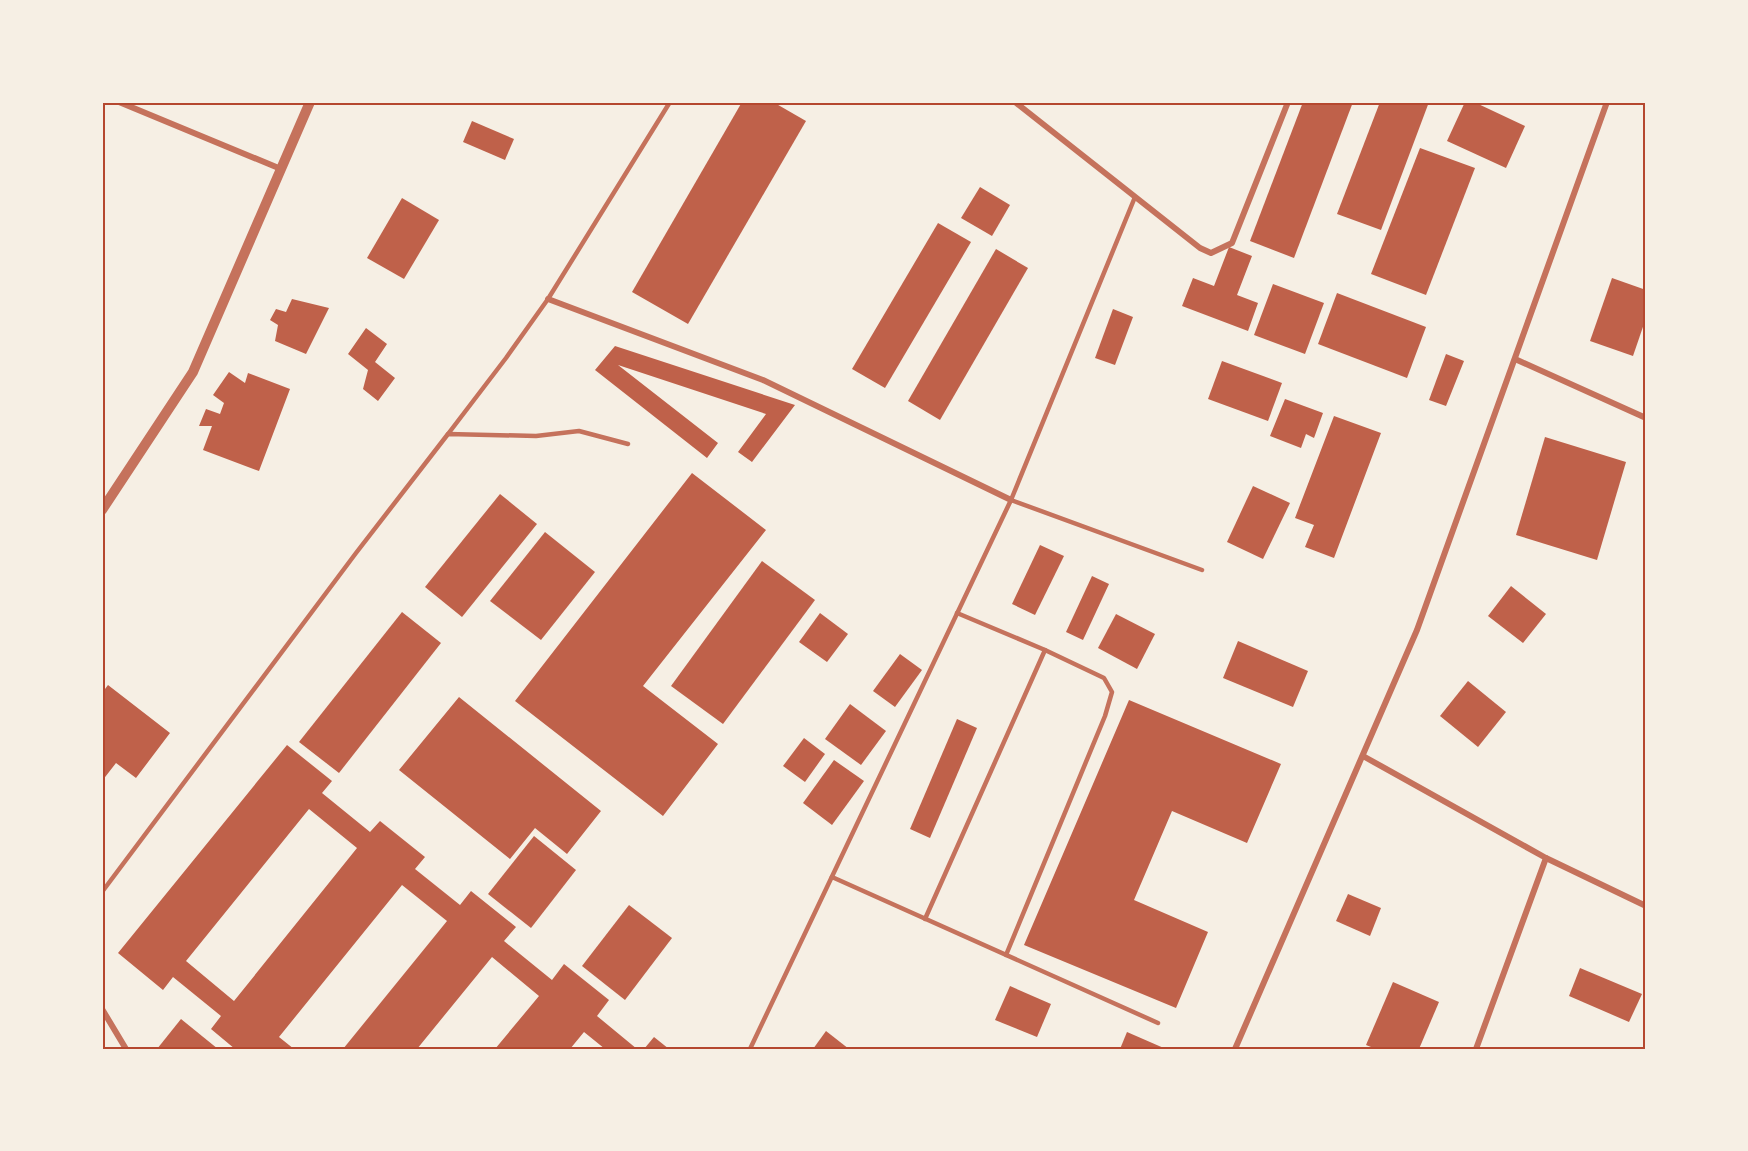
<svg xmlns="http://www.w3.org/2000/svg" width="1748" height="1151" font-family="'DM Sans',sans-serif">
  <rect width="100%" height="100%" fill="#f6efe4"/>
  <g fill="#bf614a" fill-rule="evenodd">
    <path d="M 742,102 L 773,102 L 806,121 L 688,324 L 632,292 Z"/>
    <path d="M 1303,102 L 1353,102 L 1294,258 L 1250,241 Z"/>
    <path d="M 1380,102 L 1429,102 L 1381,230 L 1337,214 Z"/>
    <path d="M 1465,102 L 1474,102 L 1525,126 L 1506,168 L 1447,141 Z"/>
    <path d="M 472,121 L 514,139 L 505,160 L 463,142 Z"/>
    <path d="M 1420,148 L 1475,168 L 1426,295 L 1371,274 Z"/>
    <path d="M 980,187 L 1010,205 L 992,236 L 961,218 Z"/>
    <path d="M 402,198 L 439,220 L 404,279 L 367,258 Z"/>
    <path d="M 938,223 L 971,242 L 885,388 L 852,369 Z"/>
    <path d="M 1229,247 L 1252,256 L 1237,295 L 1258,303 L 1248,331 L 1182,306 L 1193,278 L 1214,286 Z"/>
    <path d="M 996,249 L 1028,268 L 940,420 L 908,401 Z"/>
    <path d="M 1612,278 L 1646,290 L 1646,318 L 1633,356 L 1590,341 Z"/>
    <path d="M 1273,284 L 1324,303 L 1305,354 L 1254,335 Z"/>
    <path d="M 1337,293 L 1426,327 L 1407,378 L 1318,344 Z"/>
    <path d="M 292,299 L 329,308 L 306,354 L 275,341 L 278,325 L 270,320 L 276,309 L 286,312 Z"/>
    <path d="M 1113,309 L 1133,317 L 1115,365 L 1095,358 Z"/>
    <path d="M 366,328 L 387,344 L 375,362 L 395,378 L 378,401 L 363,389 L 368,370 L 348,354 Z"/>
    <path d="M 615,346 L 795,405 L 752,462 L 738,452 L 766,414 L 618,365 L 718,443 L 707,458 L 595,370 Z"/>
    <path d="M 1446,354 L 1464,361 L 1446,406 L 1429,400 Z"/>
    <path d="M 1222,361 L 1282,383 L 1268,421 L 1208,399 Z"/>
    <path d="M 229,372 L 245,383 L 248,373 L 290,389 L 259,471 L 203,450 L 212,426 L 199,426 L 206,409 L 220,414 L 224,403 L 213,395 Z"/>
    <path d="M 1285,399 L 1323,413 L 1314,438 L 1306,434 L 1301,448 L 1270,436 Z"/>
    <path d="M 1334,416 L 1381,433 L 1334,558 L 1305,547 L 1314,525 L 1295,518 Z"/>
    <path d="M 1545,437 L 1626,462 L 1597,560 L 1516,535 Z"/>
    <path d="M 692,473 L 766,530 L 643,686 L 718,744 L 663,816 L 515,701 Z"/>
    <path d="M 1253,486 L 1290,503 L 1263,559 L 1227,542 Z"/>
    <path d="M 500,494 L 537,524 L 462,617 L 425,587 Z"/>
    <path d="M 545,532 L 595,572 L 541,640 L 490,601 Z"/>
    <path d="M 1040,545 L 1064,556 L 1035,615 L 1012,604 Z"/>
    <path d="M 762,561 L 815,600 L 723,724 L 671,686 Z"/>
    <path d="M 1092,576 L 1109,584 L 1083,640 L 1066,632 Z"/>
    <path d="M 1511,586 L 1546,614 L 1523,643 L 1488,616 Z"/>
    <path d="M 402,612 L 441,643 L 339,773 L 299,742 Z"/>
    <path d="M 820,613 L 848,634 L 827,662 L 799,642 Z"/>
    <path d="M 1116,614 L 1155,634 L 1137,669 L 1098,648 Z"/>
    <path d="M 1238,641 L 1308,671 L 1293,707 L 1223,678 Z"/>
    <path d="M 900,654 L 922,670 L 895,707 L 873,691 Z"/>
    <path d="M 1468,681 L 1506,712 L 1478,747 L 1440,716 Z"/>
    <path d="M 108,685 L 170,733 L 136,778 L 116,763 L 102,781 L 102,693 Z"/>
    <path d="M 459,697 L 601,811 L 567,854 L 535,828 L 510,859 L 399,770 Z"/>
    <path d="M 1129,700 L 1281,764 L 1247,843 L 1172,811 L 1134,900 L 1208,932 L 1176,1008 L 1024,945 Z"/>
    <path d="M 850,704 L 886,731 L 861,765 L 825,739 Z"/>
    <path d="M 957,719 L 977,728 L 930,838 L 910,829 Z"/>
    <path d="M 804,738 L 825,754 L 805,782 L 783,766 Z"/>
    <path d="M 287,745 L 332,781 L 322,793 L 370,832 L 380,821 L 425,857 L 415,869 L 460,905 L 471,891 L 516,927 L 504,941 L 552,980 L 564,964 L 609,1000 L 597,1016 L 637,1049 L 605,1049 L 584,1032 L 570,1049 L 495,1049 L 539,996 L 492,957 L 417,1049 L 343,1049 L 447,921 L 402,885 L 279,1037 L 294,1049 L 235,1049 L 211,1029 L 221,1016 L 173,977 L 163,990 L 118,953 ZM 309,809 L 357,848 L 234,1001 L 186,961 Z"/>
    <path d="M 834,760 L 864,781 L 832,825 L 803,803 Z"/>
    <path d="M 534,836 L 576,870 L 531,928 L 488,894 Z"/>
    <path d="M 1348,894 L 1381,908 L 1370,936 L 1336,921 Z"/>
    <path d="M 629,905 L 672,938 L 625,1000 L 582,966 Z"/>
    <path d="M 1580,968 L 1642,994 L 1629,1022 L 1569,996 Z"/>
    <path d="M 1393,982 L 1439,1002 L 1419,1049 L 1376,1049 L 1366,1045 Z"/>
    <path d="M 1010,986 L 1051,1004 L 1037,1037 L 995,1020 Z"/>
    <path d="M 181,1019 L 218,1049 L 157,1049 Z"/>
    <path d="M 826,1031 L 849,1049 L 813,1049 Z"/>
    <path d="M 1127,1032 L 1166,1049 L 1120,1049 Z"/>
    <path d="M 654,1037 L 669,1049 L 644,1049 Z"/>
  </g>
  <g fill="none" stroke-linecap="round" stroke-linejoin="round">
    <g stroke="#c5725c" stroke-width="4.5">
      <path d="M 448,434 L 506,358 L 548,299 L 670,102"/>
      <path d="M 1011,500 L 1202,570"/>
      <path d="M 957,613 L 1045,650 L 1104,678 L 1112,692 L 1105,716 L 1006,955"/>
      <path d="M 832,877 L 1158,1023"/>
      <path d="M 102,892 L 356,553 L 448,434 L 536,436 L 579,431 L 628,444"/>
      <path d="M 925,919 L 1045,650"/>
      <path d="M 750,1049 L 1011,500 L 1135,197"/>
    </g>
    <g stroke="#c5725c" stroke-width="6">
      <path d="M 119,102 L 281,169"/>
      <path d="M 1015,102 L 1200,248 L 1211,253 L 1232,243 L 1288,102"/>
      <path d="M 548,299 L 763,380 L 1011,500"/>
      <path d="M 1515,359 L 1646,418"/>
      <path d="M 1363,756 L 1546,858 L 1646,906"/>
      <path d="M 102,1009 L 126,1049"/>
      <path d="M 1235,1049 L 1417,630 L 1607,102"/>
      <path d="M 1476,1049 L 1546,858"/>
    </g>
    <path stroke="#c5725c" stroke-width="10" d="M 102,510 L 193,372 L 310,102"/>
  </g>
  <rect width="1748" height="1151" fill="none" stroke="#f6efe4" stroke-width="207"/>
  <rect x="104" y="104" width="1540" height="944" fill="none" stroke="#b5482f" stroke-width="2"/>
</svg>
